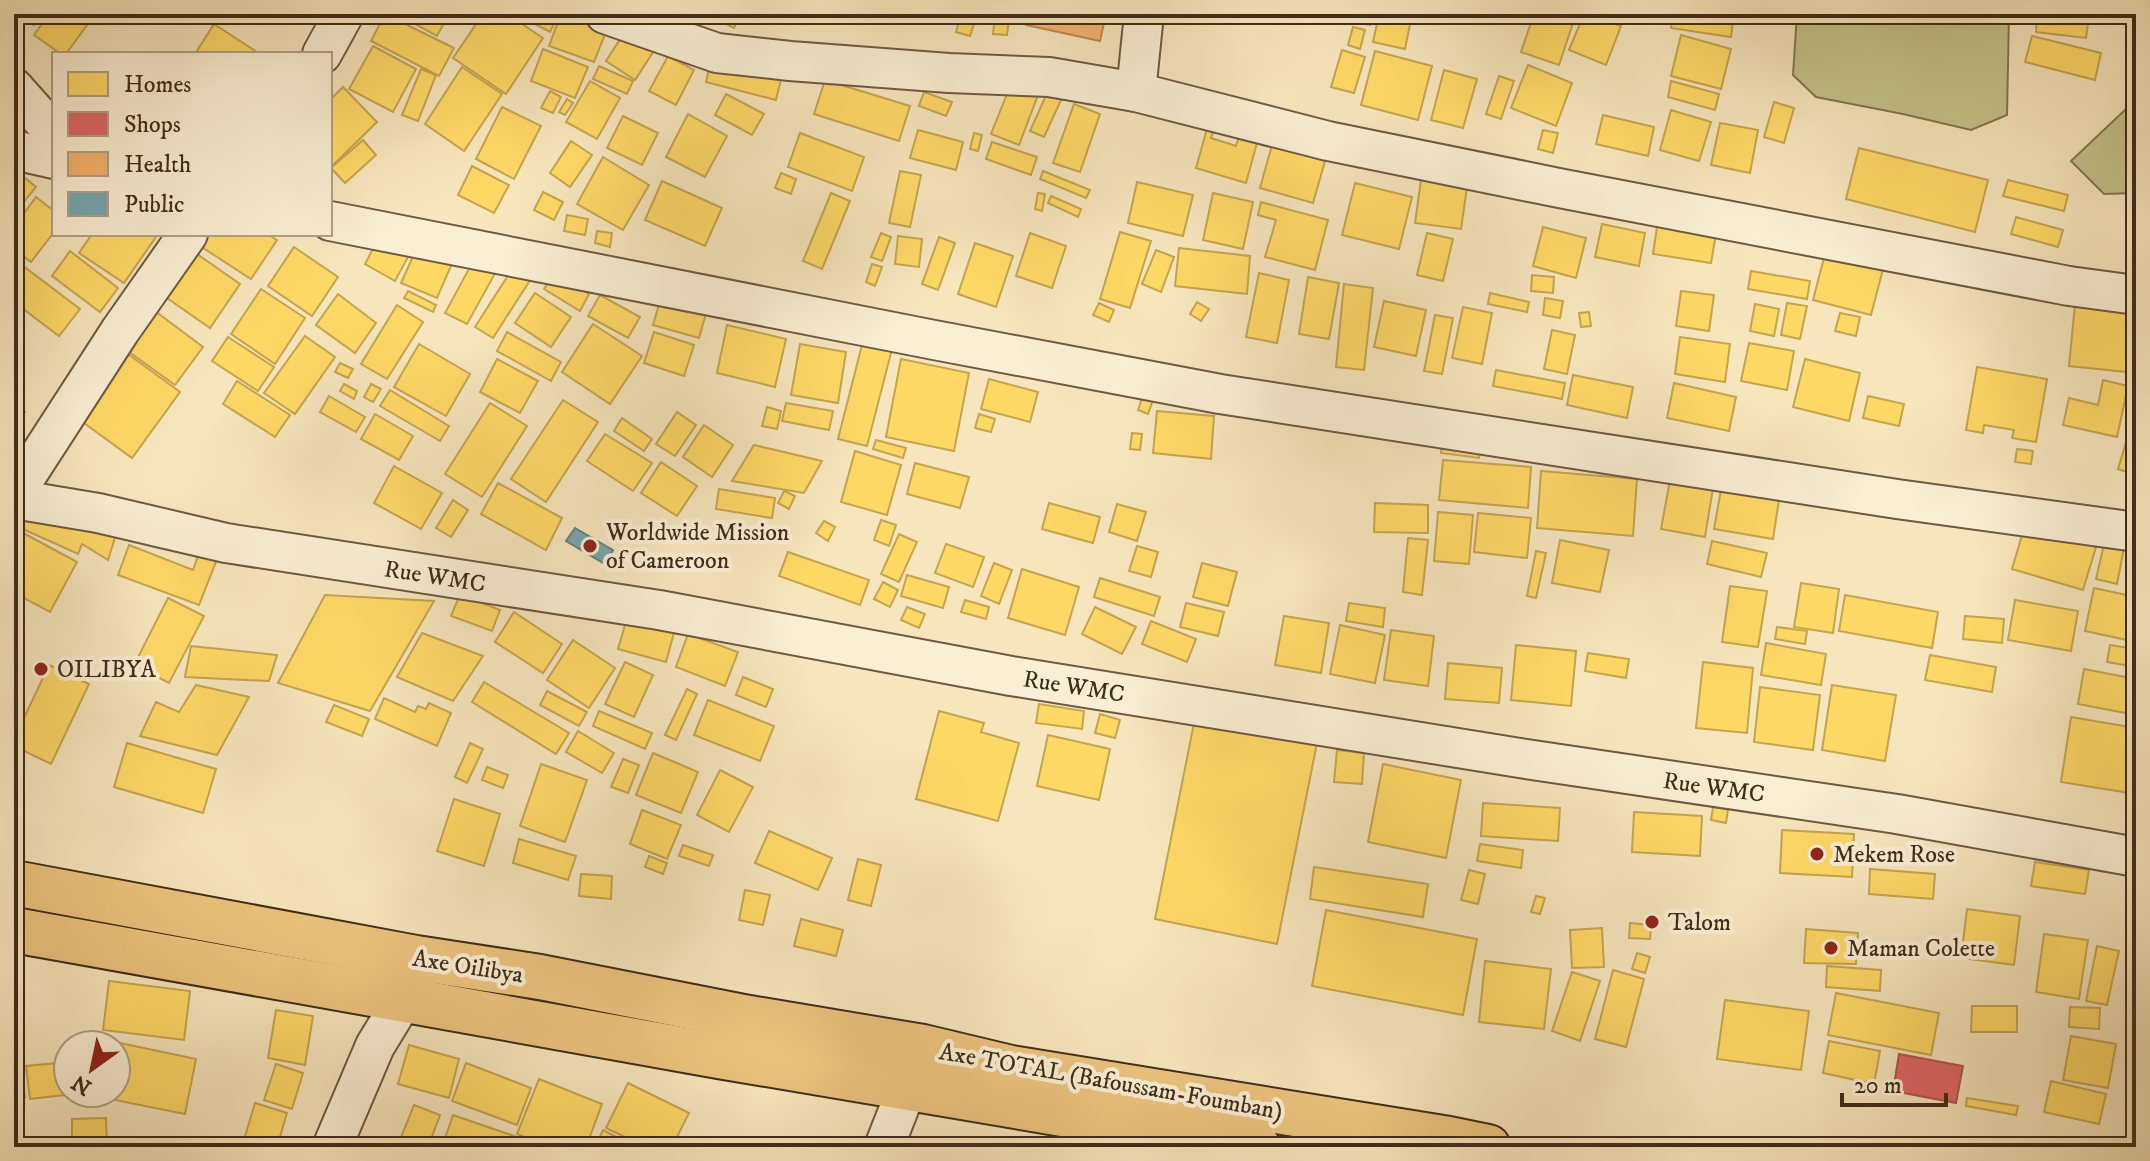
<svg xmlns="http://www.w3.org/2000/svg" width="2150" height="1161" font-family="'IM FELL DW Pica',serif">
  <rect width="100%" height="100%" fill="#f7e6bd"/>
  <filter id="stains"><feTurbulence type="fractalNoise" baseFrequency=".0025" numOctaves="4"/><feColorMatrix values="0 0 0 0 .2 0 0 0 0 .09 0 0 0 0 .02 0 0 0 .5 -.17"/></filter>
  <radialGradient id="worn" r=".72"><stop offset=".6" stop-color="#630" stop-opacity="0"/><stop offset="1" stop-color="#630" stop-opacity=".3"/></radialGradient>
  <g fill="#c4c38c" stroke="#827852" stroke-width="2">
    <path d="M 1797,14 L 2009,14 L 2007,115 L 1971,130 L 1903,114 L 1816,97 L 1793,75 Z"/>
    <path d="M 2136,90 L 2136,193 L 2104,194 L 2071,161 L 2125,110 Z"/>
  </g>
  <g fill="#ffd966" stroke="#c6a54f" stroke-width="2">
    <path d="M 18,14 L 41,14 L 34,25 Z"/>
    <path d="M 49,14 L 95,14 L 66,54 L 61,54 L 34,35 Z"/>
    <path d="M 385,14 L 454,48 L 439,76 L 371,41 Z"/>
    <path d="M 397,14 L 449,14 L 437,36 Z"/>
    <path d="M 483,14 L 507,14 L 543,38 L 506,94 L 453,58 Z"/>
    <path d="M 532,14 L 559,14 L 550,32 L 529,21 Z"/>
    <path d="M 561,14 L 569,14 L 607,29 L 594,62 L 549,46 Z"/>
    <path d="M 721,14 L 726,14 L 738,20 L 734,28 L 718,20 Z"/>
    <path d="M 961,14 L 977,14 L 970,36 L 956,32 Z"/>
    <path d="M 1320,14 L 1372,14 L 1370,25 Z"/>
    <path d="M 1379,14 L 1412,14 L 1405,49 L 1373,42 Z"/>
    <path d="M 1534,14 L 1567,14 L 1575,17 L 1559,65 L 1521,52 Z"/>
    <path d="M 1584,14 L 1591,14 L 1621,26 L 1606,65 L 1569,50 Z"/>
    <path d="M 1673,14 L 1734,14 L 1731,37 L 1671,28 Z"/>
    <path d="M 995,15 L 1009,17 L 1007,35 L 993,34 Z"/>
    <path d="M 2037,16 L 2088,23 L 2086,38 L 2036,32 Z"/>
    <path d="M 214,24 L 260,54 L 195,54 Z"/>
    <path d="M 628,27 L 657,46 L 635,80 L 606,61 Z"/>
    <path d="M 1353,27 L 1365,30 L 1360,49 L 1348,45 Z"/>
    <path d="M 1681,35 L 1731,49 L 1721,89 L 1671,76 Z"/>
    <path d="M 2032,36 L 2101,53 L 2095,80 L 2025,62 Z"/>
    <path d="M 373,46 L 416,69 L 393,112 L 349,89 Z"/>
    <path d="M 543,49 L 588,67 L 575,98 L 531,81 Z"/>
    <path d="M 1342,50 L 1365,57 L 1354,93 L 1331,87 Z"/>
    <path d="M 1375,51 L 1432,66 L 1418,120 L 1361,105 Z"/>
    <path d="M 668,56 L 694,70 L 676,105 L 649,91 Z"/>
    <path d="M 711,61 L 781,79 L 776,100 L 706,82 Z"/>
    <path d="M 1528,65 L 1572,83 L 1556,126 L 1511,108 Z"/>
    <path d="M 599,66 L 633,81 L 627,94 L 593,79 Z"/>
    <path d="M 462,67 L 502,94 L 464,151 L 425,124 Z"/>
    <path d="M 421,69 L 436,75 L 418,121 L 402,115 Z"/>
    <path d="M 1444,70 L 1477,79 L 1463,128 L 1431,120 Z"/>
    <path d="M 1499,76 L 1514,81 L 1501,119 L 1486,114 Z"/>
    <path d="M 825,80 L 910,106 L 899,141 L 814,114 Z"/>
    <path d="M 590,81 L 620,98 L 597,139 L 566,122 Z"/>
    <path d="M 1671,81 L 1719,94 L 1715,110 L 1668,97 Z"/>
    <path d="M 1011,84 L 1038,95 L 1019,145 L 991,134 Z"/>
    <path d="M 343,87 L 377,122 L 330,168 L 330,100 Z"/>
    <path d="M 550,91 L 561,97 L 553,113 L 541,108 Z"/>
    <path d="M 1048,91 L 1062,98 L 1044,137 L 1030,131 Z"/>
    <path d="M 924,92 L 952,102 L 946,116 L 919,106 Z"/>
    <path d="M 726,94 L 764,114 L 752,135 L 715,115 Z"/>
    <path d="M 567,99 L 573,103 L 565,115 L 559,112 Z"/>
    <path d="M 1774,102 L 1794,108 L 1784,143 L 1764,137 Z"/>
    <path d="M 1074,104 L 1100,114 L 1080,172 L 1053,163 Z"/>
    <path d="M 502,107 L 541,126 L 514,179 L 476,159 Z"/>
    <path d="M 1671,110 L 1711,122 L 1699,161 L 1660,150 Z"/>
    <path d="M 688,114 L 727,136 L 705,177 L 666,157 Z"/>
    <path d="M 1603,115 L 1654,127 L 1648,156 L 1596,144 Z"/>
    <path d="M 623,116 L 658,133 L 642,165 L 607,148 Z"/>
    <path d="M 1720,123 L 1758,130 L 1750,173 L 1711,165 Z"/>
    <path d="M 1208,125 L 1215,126 L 1211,138 L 1236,146 L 1240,133 L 1258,139 L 1246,183 L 1196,168 Z"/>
    <path d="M 918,130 L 963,142 L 956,170 L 910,158 Z"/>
    <path d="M 1543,130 L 1558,133 L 1553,153 L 1538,149 Z"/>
    <path d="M 800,133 L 864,157 L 852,191 L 788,167 Z"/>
    <path d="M 974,133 L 982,135 L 978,151 L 970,149 Z"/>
    <path d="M 363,140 L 376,155 L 345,183 L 331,168 Z"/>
    <path d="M 571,141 L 592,155 L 570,187 L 550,173 Z"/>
    <path d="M 992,142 L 1037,157 L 1031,175 L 986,159 Z"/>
    <path d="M 1272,145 L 1325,161 L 1313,203 L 1260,188 Z"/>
    <path d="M 1859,148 L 1988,180 L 1975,232 L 1846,199 Z"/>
    <path d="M 603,157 L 649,185 L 623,230 L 577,204 Z"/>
    <path d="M 472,166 L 509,185 L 494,213 L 458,195 Z"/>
    <path d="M 14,169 L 36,187 L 14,214 Z"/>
    <path d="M 900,171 L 921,175 L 910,227 L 889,223 Z"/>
    <path d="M 1043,171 L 1090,190 L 1086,198 L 1040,179 Z"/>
    <path d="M 781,173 L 796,179 L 791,194 L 775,188 Z"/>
    <path d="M 1421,180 L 1467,187 L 1461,229 L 1415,223 Z"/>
    <path d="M 2008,180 L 2068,195 L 2064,211 L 2003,196 Z"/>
    <path d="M 662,181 L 722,208 L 705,246 L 645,220 Z"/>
    <path d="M 1137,182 L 1193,195 L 1183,236 L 1128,223 Z"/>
    <path d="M 1355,183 L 1412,197 L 1399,249 L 1342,235 Z"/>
    <path d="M 543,192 L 563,202 L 554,220 L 534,210 Z"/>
    <path d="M 831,193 L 850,201 L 822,269 L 803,261 Z"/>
    <path d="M 1038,193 L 1045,194 L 1042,211 L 1035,209 Z"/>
    <path d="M 1213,193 L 1253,202 L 1243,249 L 1203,240 Z"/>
    <path d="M 1051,196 L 1081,209 L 1078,217 L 1048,203 Z"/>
    <path d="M 36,197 L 54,211 L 54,232 L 31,262 L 14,249 L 14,227 Z"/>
    <path d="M 1261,202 L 1328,220 L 1315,270 L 1265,257 L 1276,220 L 1258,215 Z"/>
    <path d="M 567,215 L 588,219 L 585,235 L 564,231 Z"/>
    <path d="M 2016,217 L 2063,230 L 2058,247 L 2011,234 Z"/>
    <path d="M 1658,220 L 1717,228 L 1711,263 L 1653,254 Z"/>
    <path d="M 1602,224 L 1645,233 L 1639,266 L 1595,257 Z"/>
    <path d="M 1543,227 L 1586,238 L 1576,278 L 1533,266 Z"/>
    <path d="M 597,231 L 612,233 L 610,247 L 595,243 Z"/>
    <path d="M 1120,232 L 1151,241 L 1130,308 L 1100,299 Z"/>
    <path d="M 881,233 L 891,237 L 882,261 L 871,257 Z"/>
    <path d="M 1030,233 L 1066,246 L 1052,288 L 1016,276 Z"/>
    <path d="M 1427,233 L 1453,239 L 1443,281 L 1417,275 Z"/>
    <path d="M 92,234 L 158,234 L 124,283 L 79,253 Z"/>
    <path d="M 203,234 L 267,234 L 277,240 L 251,279 L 197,244 Z"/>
    <path d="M 898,236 L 922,239 L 919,267 L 895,264 Z"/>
    <path d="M 939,237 L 955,243 L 938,290 L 922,284 Z"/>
    <path d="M 378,239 L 415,244 L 395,281 L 365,264 Z"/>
    <path d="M 419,243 L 454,259 L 437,298 L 401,283 Z"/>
    <path d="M 975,243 L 1013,256 L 996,307 L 958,294 Z"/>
    <path d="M 294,247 L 338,277 L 312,316 L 268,286 Z"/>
    <path d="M 1179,248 L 1250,256 L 1247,294 L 1175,286 Z"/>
    <path d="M 1156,250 L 1174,257 L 1161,292 L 1142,284 Z"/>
    <path d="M 70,251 L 118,288 L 100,312 L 52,276 Z"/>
    <path d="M 197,254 L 240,284 L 210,328 L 167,298 Z"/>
    <path d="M 1825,254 L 1883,269 L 1871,315 L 1813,300 Z"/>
    <path d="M 476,256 L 498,268 L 467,324 L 445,313 Z"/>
    <path d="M 14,259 L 80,309 L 59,336 L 14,302 Z"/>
    <path d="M 516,263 L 534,274 L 493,338 L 475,327 Z"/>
    <path d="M 872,264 L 882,267 L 875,286 L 866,282 Z"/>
    <path d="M 1751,271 L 1810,281 L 1807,299 L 1748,289 Z"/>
    <path d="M 554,273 L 589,294 L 580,311 L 544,289 Z"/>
    <path d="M 1259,273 L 1289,280 L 1277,343 L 1246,337 Z"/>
    <path d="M 1532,275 L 1554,277 L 1553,293 L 1531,291 Z"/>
    <path d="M 1308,277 L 1339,283 L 1329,339 L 1299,334 Z"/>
    <path d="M 1344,284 L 1373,288 L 1364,370 L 1336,367 Z"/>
    <path d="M 261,289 L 305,318 L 275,364 L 231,334 Z"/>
    <path d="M 408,291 L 436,305 L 433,312 L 404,298 Z"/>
    <path d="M 1681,291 L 1714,295 L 1709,331 L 1676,326 Z"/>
    <path d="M 535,293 L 571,317 L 551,347 L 515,323 Z"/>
    <path d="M 1490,293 L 1529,302 L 1527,312 L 1488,304 Z"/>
    <path d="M 338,294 L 376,323 L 355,353 L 316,325 Z"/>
    <path d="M 600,295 L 640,317 L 628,338 L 588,316 Z"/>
    <path d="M 661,297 L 707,310 L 699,338 L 653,325 Z"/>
    <path d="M 1545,298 L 1563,301 L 1560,318 L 1543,315 Z"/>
    <path d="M 1384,301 L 1426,310 L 1416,356 L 1374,347 Z"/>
    <path d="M 1197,302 L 1209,309 L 1201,321 L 1190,314 Z"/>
    <path d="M 1099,303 L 1114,310 L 1109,322 L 1093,315 Z"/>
    <path d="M 1787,303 L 1807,306 L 1800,339 L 1781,335 Z"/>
    <path d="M 1755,304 L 1779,309 L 1774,336 L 1750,331 Z"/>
    <path d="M 2075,304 L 2132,309 L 2126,372 L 2069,366 Z"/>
    <path d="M 147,305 L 203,347 L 175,385 L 118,344 Z"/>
    <path d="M 397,305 L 423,322 L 387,379 L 361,364 Z"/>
    <path d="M 1463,307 L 1492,313 L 1482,364 L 1452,358 Z"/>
    <path d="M 1589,312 L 1591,326 L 1581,327 L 1579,313 Z"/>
    <path d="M 1840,313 L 1860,317 L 1856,336 L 1835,331 Z"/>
    <path d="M 1435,315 L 1453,318 L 1442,374 L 1424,371 Z"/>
    <path d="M 593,324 L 642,356 L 610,404 L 562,372 Z"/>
    <path d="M 727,325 L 786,339 L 775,387 L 717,373 Z"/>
    <path d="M 1552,330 L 1575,335 L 1567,374 L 1544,369 Z"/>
    <path d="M 507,332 L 561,362 L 551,381 L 497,351 Z"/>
    <path d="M 654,332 L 694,345 L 684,376 L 644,363 Z"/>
    <path d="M 305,336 L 335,357 L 295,414 L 264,393 Z"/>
    <path d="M 228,337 L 274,367 L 258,391 L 212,361 Z"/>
    <path d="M 864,337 L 893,345 L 867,446 L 838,439 Z"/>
    <path d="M 1680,337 L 1730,344 L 1725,382 L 1675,374 Z"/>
    <path d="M 1749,343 L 1794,351 L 1787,390 L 1741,381 Z"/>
    <path d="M 419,344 L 470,374 L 446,416 L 394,387 Z"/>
    <path d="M 800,344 L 846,352 L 838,403 L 791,395 Z"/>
    <path d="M 128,354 L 180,392 L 132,458 L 80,420 Z"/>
    <path d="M 497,359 L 538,381 L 520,413 L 480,392 Z"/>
    <path d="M 901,359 L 969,373 L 954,451 L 886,437 Z"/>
    <path d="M 1805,359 L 1860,373 L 1849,421 L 1793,407 Z"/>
    <path d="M 340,363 L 353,369 L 348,378 L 335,372 Z"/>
    <path d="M 1977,367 L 2047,379 L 2036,442 L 2012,438 L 2014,430 L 1984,425 L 1983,433 L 1966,430 Z"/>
    <path d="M 1496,370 L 1565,383 L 1562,399 L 1493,386 Z"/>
    <path d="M 1573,375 L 1633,387 L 1627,418 L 1567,405 Z"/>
    <path d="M 989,379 L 1038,392 L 1030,422 L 981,409 Z"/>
    <path d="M 2103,380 L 2128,386 L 2117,437 L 2063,425 L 2069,398 L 2098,405 Z"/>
    <path d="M 237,381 L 290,415 L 275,437 L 223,404 Z"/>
    <path d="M 1674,383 L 1736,397 L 1729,431 L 1667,418 Z"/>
    <path d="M 344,384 L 357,391 L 354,399 L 340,391 Z"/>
    <path d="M 371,384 L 381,389 L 373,402 L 364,397 Z"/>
    <path d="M 390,390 L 449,426 L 440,441 L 380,406 Z"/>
    <path d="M 1145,390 L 1155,394 L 1148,414 L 1138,410 Z"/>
    <path d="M 329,396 L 365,417 L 356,432 L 320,412 Z"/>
    <path d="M 1868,396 L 1904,404 L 1899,426 L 1863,418 Z"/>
    <path d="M 563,400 L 598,422 L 546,502 L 511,479 Z"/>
    <path d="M 490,403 L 527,426 L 482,497 L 445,474 Z"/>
    <path d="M 786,403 L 833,411 L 829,430 L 782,421 Z"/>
    <path d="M 14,404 L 25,412 L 14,427 Z"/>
    <path d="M 767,407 L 781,411 L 777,429 L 762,426 Z"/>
    <path d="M 1157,411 L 1214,416 L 1211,459 L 1153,453 Z"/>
    <path d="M 677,412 L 696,425 L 675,456 L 656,444 Z"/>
    <path d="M 375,414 L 413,436 L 399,460 L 361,439 Z"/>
    <path d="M 979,414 L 995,419 L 991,432 L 975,428 Z"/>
    <path d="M 622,418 L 652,439 L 644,451 L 614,431 Z"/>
    <path d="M 704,425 L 733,445 L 712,477 L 683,457 Z"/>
    <path d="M 2130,429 L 2136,431 L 2136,475 L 2118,469 Z"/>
    <path d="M 1132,433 L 1142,434 L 1140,450 L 1130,449 Z"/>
    <path d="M 605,434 L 652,463 L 633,491 L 587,461 Z"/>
    <path d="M 876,440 L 906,448 L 903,458 L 873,449 Z"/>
    <path d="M 1442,440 L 1481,445 L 1479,458 L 1441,453 Z"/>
    <path d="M 754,445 L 822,461 L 804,493 L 732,481 Z"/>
    <path d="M 2017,449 L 2033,451 L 2031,464 L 2015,462 Z"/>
    <path d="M 855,451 L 901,465 L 887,515 L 841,502 Z"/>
    <path d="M 1443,460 L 1531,467 L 1528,508 L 1439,500 Z"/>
    <path d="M 661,462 L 697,486 L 677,516 L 641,493 Z"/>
    <path d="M 915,463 L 969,477 L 960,508 L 907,494 Z"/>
    <path d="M 394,466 L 442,493 L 421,529 L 374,503 Z"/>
    <path d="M 1541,471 L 1637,479 L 1633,536 L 1537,528 Z"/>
    <path d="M 1670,480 L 1713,488 L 1705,537 L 1661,529 Z"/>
    <path d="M 498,483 L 562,518 L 546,550 L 481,514 Z"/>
    <path d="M 1722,484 L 1780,493 L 1773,539 L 1714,529 Z"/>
    <path d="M 719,489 L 775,498 L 772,518 L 716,509 Z"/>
    <path d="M 784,491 L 795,496 L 789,509 L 778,503 Z"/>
    <path d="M 453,500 L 468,510 L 451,537 L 436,528 Z"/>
    <path d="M 1049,503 L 1100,517 L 1093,543 L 1042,529 Z"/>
    <path d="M 1375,503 L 1428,505 L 1428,533 L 1374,532 Z"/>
    <path d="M 1117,504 L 1146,512 L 1137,541 L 1109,532 Z"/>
    <path d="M 1438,512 L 1473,515 L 1469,564 L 1434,561 Z"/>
    <path d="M 53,513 L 118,528 L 108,560 L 82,544 L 78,554 L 14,525 L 14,522 Z"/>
    <path d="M 1478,513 L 1531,518 L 1527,558 L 1474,552 Z"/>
    <path d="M 881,520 L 896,525 L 889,546 L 874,540 Z"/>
    <path d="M 824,521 L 835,527 L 828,541 L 816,533 Z"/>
    <path d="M 2025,525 L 2096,547 L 2083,590 L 2012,569 Z"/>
    <path d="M 14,528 L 77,562 L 50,612 L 14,593 Z"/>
    <path d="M 899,534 L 917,542 L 899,582 L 881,574 Z"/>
    <path d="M 1408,538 L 1428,540 L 1422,595 L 1403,592 Z"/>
    <path d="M 1560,540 L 1609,550 L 1600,592 L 1552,583 Z"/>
    <path d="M 1712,541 L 1767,553 L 1761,577 L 1707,564 Z"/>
    <path d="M 946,544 L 984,557 L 973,587 L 935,573 Z"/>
    <path d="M 2104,544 L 2124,548 L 2117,584 L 2096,579 Z"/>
    <path d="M 129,545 L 193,570 L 199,553 L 217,559 L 199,605 L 118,575 Z"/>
    <path d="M 1137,546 L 1158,552 L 1151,577 L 1129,571 Z"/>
    <path d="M 1536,551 L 1546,553 L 1536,598 L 1527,596 Z"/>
    <path d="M 788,552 L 869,580 L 860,605 L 779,576 Z"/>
    <path d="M 994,563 L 1012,570 L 999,604 L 981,596 Z"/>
    <path d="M 1202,563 L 1237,572 L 1228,606 L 1193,597 Z"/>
    <path d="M 1022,569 L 1079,587 L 1065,635 L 1008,618 Z"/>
    <path d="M 907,575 L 949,587 L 943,608 L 901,596 Z"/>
    <path d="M 1100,578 L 1160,597 L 1154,616 L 1094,597 Z"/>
    <path d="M 883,582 L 898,590 L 890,607 L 874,599 Z"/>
    <path d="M 1801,583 L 1839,589 L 1833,633 L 1794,627 Z"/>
    <path d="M 1730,586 L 1767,591 L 1758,647 L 1722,642 Z"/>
    <path d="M 2094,588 L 2136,597 L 2136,642 L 2085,631 Z"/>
    <path d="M 460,594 L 500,610 L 492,631 L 451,616 Z"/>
    <path d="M 325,595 L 434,601 L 370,711 L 278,683 Z"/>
    <path d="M 1845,595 L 1938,612 L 1932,648 L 1839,631 Z"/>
    <path d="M 168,598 L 204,616 L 169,683 L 134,665 Z"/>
    <path d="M 965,600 L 989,607 L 986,619 L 961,612 Z"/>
    <path d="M 2015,600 L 2078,611 L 2071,651 L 2008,640 Z"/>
    <path d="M 1186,603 L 1224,612 L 1218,636 L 1180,627 Z"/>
    <path d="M 1349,603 L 1385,608 L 1383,627 L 1346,621 Z"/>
    <path d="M 907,607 L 925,614 L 919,628 L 901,620 Z"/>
    <path d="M 1095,607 L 1136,627 L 1122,654 L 1082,634 Z"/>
    <path d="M 514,612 L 562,644 L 543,673 L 495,642 Z"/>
    <path d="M 628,615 L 675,629 L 666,662 L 618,649 Z"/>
    <path d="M 1284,616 L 1329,623 L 1321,673 L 1275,665 Z"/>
    <path d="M 1965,616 L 2004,619 L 2002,643 L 1963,639 Z"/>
    <path d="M 1151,621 L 1196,639 L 1187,662 L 1142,644 Z"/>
    <path d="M 1340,625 L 1385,635 L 1375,683 L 1330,674 Z"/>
    <path d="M 1777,627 L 1807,631 L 1805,644 L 1775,639 Z"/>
    <path d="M 1391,630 L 1434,636 L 1428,686 L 1384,680 Z"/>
    <path d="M 422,633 L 483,656 L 453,701 L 397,677 Z"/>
    <path d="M 688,634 L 738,652 L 725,686 L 676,667 Z"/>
    <path d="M 573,640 L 615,668 L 589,708 L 547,680 Z"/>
    <path d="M 1766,643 L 1826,654 L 1821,685 L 1761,675 Z"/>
    <path d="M 1516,645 L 1576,651 L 1571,706 L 1511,700 Z"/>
    <path d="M 2110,645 L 2136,649 L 2136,667 L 2107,662 Z"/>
    <path d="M 191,646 L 277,655 L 269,681 L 185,677 Z"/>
    <path d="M 1588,653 L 1629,659 L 1626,678 L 1585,671 Z"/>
    <path d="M 1930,655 L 1996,667 L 1992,692 L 1925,680 Z"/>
    <path d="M 625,662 L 653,675 L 634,717 L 605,704 Z"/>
    <path d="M 1703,662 L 1753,668 L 1747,733 L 1696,728 Z"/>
    <path d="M 1448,663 L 1502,668 L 1499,703 L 1445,699 Z"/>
    <path d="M 49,665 L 89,684 L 51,764 L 14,746 L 14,739 Z"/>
    <path d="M 2084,669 L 2136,679 L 2136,715 L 2078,704 Z"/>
    <path d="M 743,677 L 773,689 L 766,707 L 736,695 Z"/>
    <path d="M 484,682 L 569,733 L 556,754 L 472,702 Z"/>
    <path d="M 196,685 L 249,697 L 217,755 L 140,736 L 156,702 L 179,712 Z"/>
    <path d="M 1832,685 L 1896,695 L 1885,761 L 1822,750 Z"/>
    <path d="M 1760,687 L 1820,695 L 1813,750 L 1754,742 Z"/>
    <path d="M 687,689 L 697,694 L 676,740 L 665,735 Z"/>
    <path d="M 547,691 L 587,712 L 579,726 L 540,705 Z"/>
    <path d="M 384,698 L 415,712 L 418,706 L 426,709 L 429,703 L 451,713 L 437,746 L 375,719 Z"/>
    <path d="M 708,700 L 774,726 L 760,761 L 694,735 Z"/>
    <path d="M 1039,704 L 1084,711 L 1082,729 L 1036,723 Z"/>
    <path d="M 334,705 L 369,719 L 362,736 L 326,722 Z"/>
    <path d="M 599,711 L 652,733 L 645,749 L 593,726 Z"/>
    <path d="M 939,711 L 984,723 L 981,732 L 1019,743 L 998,821 L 916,799 Z"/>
    <path d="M 1100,714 L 1120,720 L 1115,738 L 1095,733 Z"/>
    <path d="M 2071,717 L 2136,728 L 2136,794 L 2061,782 Z"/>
    <path d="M 1195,718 L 1317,743 L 1277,944 L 1155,919 Z"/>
    <path d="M 578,731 L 614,753 L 602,773 L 566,752 Z"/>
    <path d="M 1048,735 L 1110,749 L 1099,800 L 1037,786 Z"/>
    <path d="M 127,743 L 216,769 L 203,813 L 114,787 Z"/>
    <path d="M 470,743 L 483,749 L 467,783 L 455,777 Z"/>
    <path d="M 1337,750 L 1364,753 L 1362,784 L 1334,782 Z"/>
    <path d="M 653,753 L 698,772 L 681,813 L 636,795 Z"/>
    <path d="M 623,759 L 639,765 L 628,793 L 611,787 Z"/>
    <path d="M 541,764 L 587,780 L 565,842 L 520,826 Z"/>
    <path d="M 1383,764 L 1461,780 L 1446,858 L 1368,842 Z"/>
    <path d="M 487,767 L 508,775 L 503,788 L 482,780 Z"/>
    <path d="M 720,770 L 753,787 L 729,832 L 697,815 Z"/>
    <path d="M 454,799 L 500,814 L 484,866 L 437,851 Z"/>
    <path d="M 1483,803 L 1560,808 L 1558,841 L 1481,836 Z"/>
    <path d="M 1713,807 L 1728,809 L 1726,823 L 1711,820 Z"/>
    <path d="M 642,810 L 681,825 L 667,859 L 630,844 Z"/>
    <path d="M 1634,812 L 1702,816 L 1700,856 L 1632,852 Z"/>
    <path d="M 1782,830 L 1854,834 L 1852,877 L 1780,873 Z"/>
    <path d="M 769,831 L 832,858 L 818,890 L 755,863 Z"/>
    <path d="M 519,839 L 576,856 L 568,880 L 513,863 Z"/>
    <path d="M 1480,844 L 1523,850 L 1521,868 L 1477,861 Z"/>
    <path d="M 683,845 L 713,855 L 709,866 L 679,856 Z"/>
    <path d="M 649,856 L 667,863 L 663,874 L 645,867 Z"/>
    <path d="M 858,859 L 881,865 L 871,906 L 848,900 Z"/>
    <path d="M 2035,862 L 2089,870 L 2085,894 L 2031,886 Z"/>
    <path d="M 1314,867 L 1428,884 L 1423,917 L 1310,899 Z"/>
    <path d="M 1870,869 L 1935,874 L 1933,899 L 1869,894 Z"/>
    <path d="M 1469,870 L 1485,874 L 1478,904 L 1461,900 Z"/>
    <path d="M 581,874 L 612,876 L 611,899 L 579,896 Z"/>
    <path d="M 745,890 L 770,895 L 763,925 L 739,920 Z"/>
    <path d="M 1536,896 L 1545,898 L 1540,914 L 1531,912 Z"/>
    <path d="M 1967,909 L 2020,916 L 2014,965 L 1961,958 Z"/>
    <path d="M 1326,910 L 1477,939 L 1463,1015 L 1312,986 Z"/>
    <path d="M 801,919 L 843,930 L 836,956 L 794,946 Z"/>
    <path d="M 1630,923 L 1651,925 L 1650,939 L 1629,938 Z"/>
    <path d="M 1602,928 L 1604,967 L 1572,968 L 1570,930 Z"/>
    <path d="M 1806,929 L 1858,933 L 1856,964 L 1804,963 Z"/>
    <path d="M 2044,934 L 2088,940 L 2079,999 L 2036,992 Z"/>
    <path d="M 2097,946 L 2119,951 L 2107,1005 L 2086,1001 Z"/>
    <path d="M 1637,953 L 1650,957 L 1645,973 L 1632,969 Z"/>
    <path d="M 1485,961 L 1551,969 L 1544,1029 L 1479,1022 Z"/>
    <path d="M 1827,966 L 1881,970 L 1880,991 L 1826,987 Z"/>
    <path d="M 1613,970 L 1644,979 L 1626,1047 L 1595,1039 Z"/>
    <path d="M 1572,972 L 1600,981 L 1580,1041 L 1552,1031 Z"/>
    <path d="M 109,981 L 190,991 L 184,1040 L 103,1030 Z"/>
    <path d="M 1836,993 L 1939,1013 L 1931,1055 L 1828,1035 Z"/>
    <path d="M 1725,1000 L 1809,1011 L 1801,1070 L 1717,1059 Z"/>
    <path d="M 1972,1006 L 2017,1006 L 2017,1032 L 1971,1032 Z"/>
    <path d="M 2070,1007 L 2100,1008 L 2099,1029 L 2069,1027 Z"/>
    <path d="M 276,1010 L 313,1016 L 305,1065 L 268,1058 Z"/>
    <path d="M 2071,1036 L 2116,1044 L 2108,1088 L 2063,1080 Z"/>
    <path d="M 101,1039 L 196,1059 L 185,1114 L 90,1095 L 90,1093 L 116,1093 L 116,1045 L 100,1045 Z"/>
    <path d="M 1829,1041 L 1880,1051 L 1874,1084 L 1823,1073 Z"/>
    <path d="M 409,1045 L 459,1059 L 449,1098 L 398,1084 Z"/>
    <path d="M 18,1062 L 25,1097 L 14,1100 L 14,1063 Z"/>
    <path d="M 68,1062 L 68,1093 L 83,1093 L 30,1099 L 26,1066 Z"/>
    <path d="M 466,1063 L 531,1088 L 517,1125 L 452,1101 Z"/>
    <path d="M 276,1064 L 303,1073 L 292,1109 L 264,1100 Z"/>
    <path d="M 539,1079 L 602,1104 L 586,1147 L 549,1147 L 517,1134 Z"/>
    <path d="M 2051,1081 L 2106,1094 L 2099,1124 L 2044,1112 Z"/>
    <path d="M 628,1083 L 689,1113 L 672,1147 L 646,1147 L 606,1128 Z"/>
    <path d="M 1967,1098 L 2018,1106 L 2016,1115 L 1966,1106 Z"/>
    <path d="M 255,1103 L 287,1113 L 277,1147 L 255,1147 L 243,1143 Z"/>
    <path d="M 414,1105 L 440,1115 L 428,1147 L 397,1147 Z"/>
    <path d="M 453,1115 L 517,1137 L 514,1147 L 442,1147 Z"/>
    <path d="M 106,1118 L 107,1147 L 72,1147 L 72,1119 Z"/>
    <path d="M 603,1130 L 636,1147 L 595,1147 Z"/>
  </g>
  <path fill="#e06666" stroke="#b0554f" stroke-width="2" d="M 1899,1054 L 1963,1066 L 1956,1103 L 1893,1091 Z"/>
  <path fill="#f6b26b" stroke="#bf8a52" stroke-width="2" d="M 1029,14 L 1106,14 L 1100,41 L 1026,25 Z"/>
  <path fill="#76a5af" stroke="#668182" stroke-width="2" d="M 575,528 L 613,550 L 605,564 L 566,541 Z"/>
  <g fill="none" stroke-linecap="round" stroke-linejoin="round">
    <defs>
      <g id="street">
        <path d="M 605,14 L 717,53 L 790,61 L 949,73 L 1049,77 L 1136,92 L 1328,141 L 1559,188 L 2069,286 L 2136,295"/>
        <path d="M 322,54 L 344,14"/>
        <path d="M 14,88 L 54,133"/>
        <path d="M 1136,92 L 1144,14"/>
        <path d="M 14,150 L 54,159"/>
        <path d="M 330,221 L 929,339 L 1220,394 L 1897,499 L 2136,532"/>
        <path d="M 14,495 L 120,331 L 188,234"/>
        <path d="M 14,499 L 98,513 L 226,543 L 659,610 L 1011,676 L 1526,759 L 1897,814 L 2136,857"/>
        <path d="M 332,1147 L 375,1046 L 403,1000 L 412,972"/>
        <path d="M 884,1147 L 918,1060"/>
      </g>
      <g id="highway">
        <path d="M 14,883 L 416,958 L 540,977 L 749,1018 L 923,1047 L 1011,1068 L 1449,1139 L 1488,1147"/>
        <path d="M 14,930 L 719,1056 L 1258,1147"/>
      </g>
    </defs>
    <use href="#street" stroke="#6e5a42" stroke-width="42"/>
    <use href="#highway" stroke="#402c19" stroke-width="48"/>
    <use href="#street" stroke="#faefd4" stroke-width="38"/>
    <use href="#highway" stroke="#ecc37e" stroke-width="44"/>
  </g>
  <g fill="#8f2418" stroke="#faefd4" stroke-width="3">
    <circle cx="590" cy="546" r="8"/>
    <circle cx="41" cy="669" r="8"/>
    <circle cx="1817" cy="854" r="8"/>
    <circle cx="1652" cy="922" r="8"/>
    <circle cx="1831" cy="948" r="8"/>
  </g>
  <g text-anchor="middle" stroke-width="8" stroke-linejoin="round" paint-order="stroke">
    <g font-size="24" fill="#402c19" stroke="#faefd4" text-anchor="start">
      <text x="606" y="540">Worldwide Mission<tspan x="606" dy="28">of Cameroon</tspan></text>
      <text x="57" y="677">OILIBYA</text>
      <text x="1833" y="862">Mekem Rose</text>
      <text x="1668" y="930">Talom</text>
      <text x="1847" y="956">Maman Colette</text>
    </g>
    <g font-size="24" fill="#402c19" stroke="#faefd4">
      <text transform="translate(435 576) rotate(9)" y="8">Rue WMC</text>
      <text transform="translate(1074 686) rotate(9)" y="8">Rue WMC</text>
      <text transform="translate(1714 787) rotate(8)" y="8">Rue WMC</text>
      <text transform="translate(468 966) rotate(9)" y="8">Axe Oilibya</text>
      <text transform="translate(1111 1081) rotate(10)" y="8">Axe TOTAL (Bafoussam-Foumban)</text>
    </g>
  </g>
  <rect width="2150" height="1161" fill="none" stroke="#f7e6bd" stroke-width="48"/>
  <rect x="16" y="16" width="2118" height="1129" fill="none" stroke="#402c19" stroke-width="4"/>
  <rect x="24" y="24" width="2102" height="1113" fill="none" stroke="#402c19" stroke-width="2"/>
  <rect x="52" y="52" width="280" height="184" fill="#faefd4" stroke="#b0a189" stroke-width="2"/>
  <rect x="68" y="72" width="40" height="24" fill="#ffd966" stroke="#b0a189" stroke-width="2"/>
  <text x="124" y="92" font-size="24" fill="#402c19">Homes</text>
  <rect x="68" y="112" width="40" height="24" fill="#e06666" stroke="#b0a189" stroke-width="2"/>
  <text x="124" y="132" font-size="24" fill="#402c19">Shops</text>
  <rect x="68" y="152" width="40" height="24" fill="#f6b26b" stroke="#b0a189" stroke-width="2"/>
  <text x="124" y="172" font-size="24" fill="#402c19">Health</text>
  <rect x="68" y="192" width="40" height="24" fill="#76a5af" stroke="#b0a189" stroke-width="2"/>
  <text x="124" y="212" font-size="24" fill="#402c19">Public</text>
  <g transform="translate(92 1069) rotate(213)"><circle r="38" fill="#faefd4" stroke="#b0a189" stroke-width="2"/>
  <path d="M0-6L14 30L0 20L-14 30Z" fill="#8f2418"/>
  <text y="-12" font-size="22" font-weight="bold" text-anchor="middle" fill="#402c19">N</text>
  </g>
  <path d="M1842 1093v12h104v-12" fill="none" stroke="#402c19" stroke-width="4"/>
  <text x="1854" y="1093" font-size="24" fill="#402c19" stroke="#faefd4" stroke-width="6" paint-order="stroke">20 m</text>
  <rect width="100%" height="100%" filter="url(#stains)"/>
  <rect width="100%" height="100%" fill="url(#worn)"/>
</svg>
